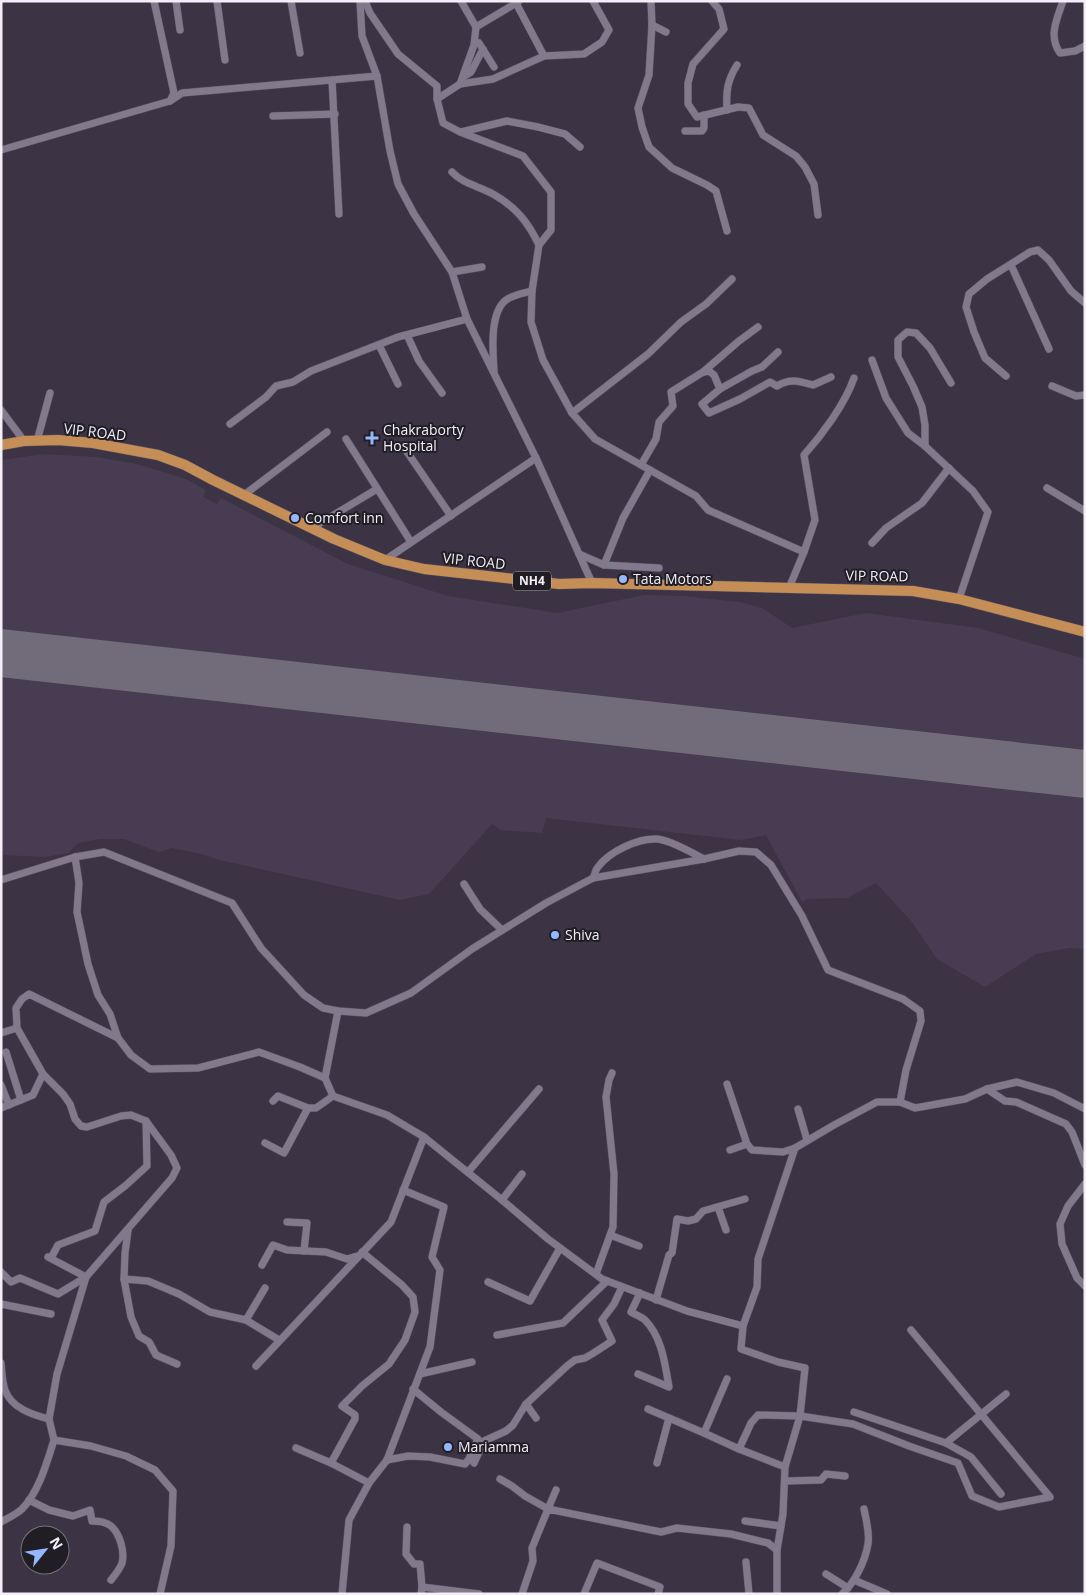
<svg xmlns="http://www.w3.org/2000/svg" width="1086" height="1595" font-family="'Open Sans',sans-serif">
  <rect width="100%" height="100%" fill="#3c3444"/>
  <path fill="#483c52" d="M 45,454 L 96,457 L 137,464 L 186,479 L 206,490 L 203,497 L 217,504 L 221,498 L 348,564 L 448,596 L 557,613 L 644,595 L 683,596 L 739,602 L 762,608 L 792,628 L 866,613 L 978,628 L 1085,659 L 1085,949 L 1069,948 L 1036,954 L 985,987 L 937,959 L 912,922 L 876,883 L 847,898 L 807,899 L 802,902 L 766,835 L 741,840 L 546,818 L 542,833 L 501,830 L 492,824 L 429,894 L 400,900 L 220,860 L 197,853 L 172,848 L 159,852 L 124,839 L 100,839 L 78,843 L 68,853 L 44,857 L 3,855 L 1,850 L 1,460 Z"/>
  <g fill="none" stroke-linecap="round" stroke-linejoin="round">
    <path stroke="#726c7a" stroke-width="48" d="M 1,653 L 1085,774"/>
    <defs>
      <g id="minor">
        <path d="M 154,1 L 174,93 L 170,101"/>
        <path d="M 176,1 L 180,30"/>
        <path d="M 217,1 L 225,60"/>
        <path d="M 291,1 L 300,53"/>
        <path d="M 360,1 L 362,36 L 377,76 L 390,151 L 398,184 L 414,214 L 452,272 L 467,319 L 536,458 L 592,583"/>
        <path d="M 365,1 L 370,13 L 398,54 L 437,86 L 437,99 L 443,123 L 460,132 L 523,156 L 551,192 L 551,230 L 539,245 L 532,291 L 531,322 L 543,360 L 572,413 L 595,439 L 696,496 L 708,510 L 804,552"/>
        <path d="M 651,1 L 652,25 L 649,75 L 638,108 L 642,127 L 649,147 L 672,168 L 707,185 L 716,191 L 727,231"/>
        <path d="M 712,1 L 719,9 L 724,29 L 693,64 L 688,83 L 688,104 L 697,117 L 738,107 L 749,108 L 763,135 L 796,156 L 805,167 L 814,184 L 818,215"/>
        <path d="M 1063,1 C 1057,19 1048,36 1060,53 L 1075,51 L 1085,46"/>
        <path d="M 516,3 L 544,56"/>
        <path d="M 652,25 L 666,32"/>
        <path d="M 476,27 L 518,2"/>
        <path d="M 479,43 L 494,67"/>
        <path d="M 463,77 L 471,72 L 483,49"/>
        <path d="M 332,80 L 339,214"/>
        <path d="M 460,84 L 493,79 L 544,56 L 584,54 L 602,42 L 609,30 L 593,1"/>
        <path d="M 437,99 L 460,84 L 474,45 L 476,27 L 461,1"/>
        <path d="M 727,110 C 726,91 727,81 737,65"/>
        <path d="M 273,116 L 335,114"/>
        <path d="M 685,131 L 702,131 L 704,128 L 704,115"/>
        <path d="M 461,132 L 507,121 L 538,127 L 565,134 L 580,147"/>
        <path d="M 1,150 L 170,101 L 182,93 L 377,76"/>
        <path d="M 452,172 C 463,184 479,186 493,194 C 516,207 528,222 539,245"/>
        <path d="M 1011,265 L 1049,349"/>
        <path d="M 452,272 L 482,267"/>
        <path d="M 407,335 L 419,361 L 442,393"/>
        <path d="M 379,345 L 398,384"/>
        <path d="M 778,352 L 762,367 L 752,371 L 720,389 L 702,404 L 709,413 L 740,399 L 770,382 L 777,386 C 790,378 799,381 813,385 L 831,377"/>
        <path d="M 872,360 L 886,398 L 908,433 L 925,446 L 973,491 L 988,512 L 959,599"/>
        <path d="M 494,371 C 493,353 489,313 506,300 C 513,295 524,293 532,291"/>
        <path d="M 704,372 L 709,371 L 714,375 L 720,389"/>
        <path d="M 1006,376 L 985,358 L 974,332 L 966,307 L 969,294 L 987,279 L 1030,252 L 1038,250 L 1049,260 L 1071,291 L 1085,303"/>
        <path d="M 1052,386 L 1076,396 L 1085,395"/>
        <path d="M 1,410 L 24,441"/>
        <path d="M 572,413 L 648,354 L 681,322 L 706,304 L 732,279"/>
        <path d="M 230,424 L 266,397 L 276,386 L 293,382 L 311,371 L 398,337 L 467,319"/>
        <path d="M 346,439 L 411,542"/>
        <path d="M 37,441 L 50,393"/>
        <path d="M 403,446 L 451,516"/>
        <path d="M 925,446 L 925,425 L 922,407 L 913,386 L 898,357 L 898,340 L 907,332 L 916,333 L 930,348 L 951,383"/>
        <path d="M 641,465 L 656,439 L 659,422 L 673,406 L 671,392 L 703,372 L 739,341 L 758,327"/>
        <path d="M 1047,488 L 1085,511"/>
        <path d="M 244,495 L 327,432"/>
        <path d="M 312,528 L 377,489"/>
        <path d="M 872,543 L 886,528 L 922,503 L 949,468"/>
        <path d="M 579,554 L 604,565 L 659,568"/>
        <path d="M 385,560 L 536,458"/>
        <path d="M 604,565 L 623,518 L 650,470"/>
        <path d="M 789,588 L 804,552 L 815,520 L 804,455 C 822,435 845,404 854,378"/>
        <path d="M 75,857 L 79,883 L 77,912 L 88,964 L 98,995 L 110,1014 L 118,1038 L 131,1055 L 150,1069 L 198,1068 L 259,1052 L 300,1067 L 325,1078 L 333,1096 L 387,1115 L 424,1137 L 502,1200 L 548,1239 L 602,1279 L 687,1311 L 743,1326 L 741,1349 L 778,1362 L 805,1368 L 800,1416 L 758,1415 L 751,1423 L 739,1449 L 704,1433 L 727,1379"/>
        <path d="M 593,878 C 595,875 595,870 598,867 C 609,852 637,838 657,839 C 670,840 691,852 704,859"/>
        <path d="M 1,880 L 75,857 L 104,852 L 232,903 L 261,948 L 304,995 L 323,1008 L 338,1011 L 366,1013 L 411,993 L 472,949 L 546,903 L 593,878 L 704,859 L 739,851 L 756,852 L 771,865 L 802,916 L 828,970 L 903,999 L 920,1011 L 921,1021 L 906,1070 L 900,1102 L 915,1108 L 965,1099 L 987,1089 L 1017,1082 L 1054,1093 L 1085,1109"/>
        <path d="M 464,884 L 480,909 L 502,930"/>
        <path d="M 1,1033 L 17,1028"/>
        <path d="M 118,1038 L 29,994 L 22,999 L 16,1008 L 17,1028 L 43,1074 L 63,1094 L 70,1104 L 75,1119 L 81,1126 L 87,1127 L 121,1116 L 131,1115 L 146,1121 L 171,1155 L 177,1168 L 172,1178 L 86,1277 L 57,1374 L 49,1419 L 54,1440 L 91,1446 L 126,1456 L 155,1470 L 173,1491 L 171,1546 L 160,1594"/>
        <path d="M 6,1052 L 21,1100"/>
        <path d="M 325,1078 L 338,1011"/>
        <path d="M 727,1084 L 747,1144 L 752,1150 L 783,1152 L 795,1148"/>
        <path d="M 1,1085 L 9,1105"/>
        <path d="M 987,1089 L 1005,1101 L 1016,1102 L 1066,1124 L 1072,1132 L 1085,1165"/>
        <path d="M 273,1101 L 278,1096 L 308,1108 L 316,1108 L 333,1096"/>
        <path d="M 1,1108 L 33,1095 L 43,1074"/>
        <path d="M 798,1109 L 807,1140"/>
        <path d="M 265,1143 L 284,1153 L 308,1108"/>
        <path d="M 730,1150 L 747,1144"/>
        <path d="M 468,1172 L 539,1089"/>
        <path d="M 1085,1184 L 1068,1206 L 1060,1224 L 1062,1244 L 1077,1278 L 1085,1286"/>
        <path d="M 502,1200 L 522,1174"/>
        <path d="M 718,1207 L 726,1230"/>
        <path d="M 287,1222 L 307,1223 L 304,1251"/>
        <path d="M 128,1231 L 125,1253 L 124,1279 L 131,1317 L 139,1336 L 149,1342 L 156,1355 L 177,1364"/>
        <path d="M 610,1235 L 639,1246"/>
        <path d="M 51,1258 L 58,1245 L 95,1231 L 104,1202 L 125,1186 L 147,1166 L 146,1121"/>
        <path d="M 262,1265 L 273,1245 L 287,1250 L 326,1252 L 347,1259 L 358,1256"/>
        <path d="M 1,1272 L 11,1282 L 20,1278 L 58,1294 L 86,1277 L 48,1257"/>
        <path d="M 596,1274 L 613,1227 L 614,1174 L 606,1097 L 609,1080 L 612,1073"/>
        <path d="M 124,1279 L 148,1281 L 179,1294 L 210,1312 L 246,1320 L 279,1340"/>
        <path d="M 488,1282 L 530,1301 L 560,1248"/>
        <path d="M 656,1300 L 669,1255 L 672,1253 L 677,1219 L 688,1221 L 696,1219 L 703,1211 L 745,1199"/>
        <path d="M 1,1304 L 51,1314"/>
        <path d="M 246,1320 L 265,1288"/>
        <path d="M 743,1326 L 757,1287 L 758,1259 L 795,1148 L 834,1125 L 877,1102 L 900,1102"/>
        <path d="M 497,1335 L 563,1323 L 607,1281"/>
        <path d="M 1,1363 C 2,1371 2,1382 5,1390 C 11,1408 33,1415 49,1419"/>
        <path d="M 256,1366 L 391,1222 L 424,1137"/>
        <path d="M 420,1374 L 472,1362"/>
        <path d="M 638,1374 L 669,1387 C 665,1364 662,1337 645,1320 C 642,1317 636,1315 631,1312 L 640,1293"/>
        <path d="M 526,1404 L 536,1418"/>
        <path d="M 648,1409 L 704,1433"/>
        <path d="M 854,1412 L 946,1443 L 971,1457 L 1001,1494"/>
        <path d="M 946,1443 L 1006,1394"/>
        <path d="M 296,1448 L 331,1463 L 369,1483"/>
        <path d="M 739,1449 L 785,1467"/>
        <path d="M 387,1460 L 408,1456 L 430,1457 L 465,1464 L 469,1459 L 478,1439 L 441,1412 L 413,1389"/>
        <path d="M 331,1463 L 355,1419 L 355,1415 L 342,1406 L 362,1386 L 389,1364 L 405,1340 L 415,1312 L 413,1297 L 402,1285 L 362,1252"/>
        <path d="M 474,1463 L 484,1441 L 506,1431 L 513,1425 L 526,1404 L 567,1366 L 575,1360 L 585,1358 L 592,1354 L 612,1341 L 602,1320 L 614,1304 L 622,1287"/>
        <path d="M 657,1463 L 669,1418"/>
        <path d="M 500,1479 L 512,1486 L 525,1496 L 548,1509 L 556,1490"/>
        <path d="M 785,1481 L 821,1480 L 826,1474 L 845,1476"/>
        <path d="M 29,1500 L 49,1510 L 73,1516 L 90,1510 L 92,1521 C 98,1521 106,1522 111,1526 C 120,1534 125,1552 122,1563 C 120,1569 115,1575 111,1580"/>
        <path d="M 745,1521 L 781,1526"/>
        <path d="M 1,1522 C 8,1518 17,1514 22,1509 C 39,1492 47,1462 54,1440"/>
        <path d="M 407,1527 L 406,1554 L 414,1564 L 420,1564 L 422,1587"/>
        <path d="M 746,1562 L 749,1594"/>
        <path d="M 826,1574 L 848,1588"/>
        <path d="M 854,1580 L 887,1594"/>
        <path d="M 342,1594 L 349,1520 L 369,1483 L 387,1460 L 430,1347 L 440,1270 L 432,1257 L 444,1207 L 403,1190"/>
        <path d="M 421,1594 L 422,1587 L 479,1594"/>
        <path d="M 522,1594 L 533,1561 L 532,1548 L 548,1509 L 661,1532 L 677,1528 L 731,1534 L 768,1543 L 777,1550"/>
        <path d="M 584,1594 L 597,1563 L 660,1587 L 658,1594"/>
        <path d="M 777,1594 L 777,1550 L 783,1514 L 785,1467 L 800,1416 L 853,1424 L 909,1446 L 958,1463 L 972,1496 L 999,1507 L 1050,1497 L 911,1330"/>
        <path d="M 842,1594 C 855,1582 865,1562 868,1544 C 870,1533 866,1520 864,1509"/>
      </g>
      <path id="highway" d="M 1,445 L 24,441 L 58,440 L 93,443 L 158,455 L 185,465 L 213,480 L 334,539 L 385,560 L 424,569 L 559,584 L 592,583 L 913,591 L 959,599 L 1085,632"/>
    </defs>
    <use href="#minor" stroke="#595260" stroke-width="8"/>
    <use href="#highway" stroke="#595260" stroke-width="11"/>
    <use href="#minor" stroke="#83798c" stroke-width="7"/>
    <use href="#highway" stroke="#c58e56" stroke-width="10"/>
  </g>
  <g fill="#96b6fd" stroke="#211d25" stroke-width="2">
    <path d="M369.5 430.5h5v5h5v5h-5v5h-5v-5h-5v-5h5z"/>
    <circle cx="295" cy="518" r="5"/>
    <circle cx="623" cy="579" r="5"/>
    <circle cx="555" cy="935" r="5"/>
    <circle cx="448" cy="1447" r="5"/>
  </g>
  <g text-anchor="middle" stroke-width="4" stroke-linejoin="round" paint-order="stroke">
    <rect fill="#211d25" stroke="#b4afb9" stroke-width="1" x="513" y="571.5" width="38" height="19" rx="4"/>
    <g font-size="12" font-weight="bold" fill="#f3eef8">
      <text x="532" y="585">NH4</text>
    </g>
    <g font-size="14" fill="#f3eef8" stroke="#211d25" text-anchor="start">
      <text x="383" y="435">Chakraborty<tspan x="383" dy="16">Hospital</tspan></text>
      <text x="305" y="523">Comfort inn</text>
      <text x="633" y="584">Tata Motors</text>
      <text x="565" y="940">Shiva</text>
      <text x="458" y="1452">Mariamma</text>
    </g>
    <g font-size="14" fill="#f3eef8" stroke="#211d25">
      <text transform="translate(95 432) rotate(7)" y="5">VIP ROAD</text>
      <text transform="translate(474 561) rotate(6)" y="5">VIP ROAD</text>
      <text transform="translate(877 576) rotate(1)" y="5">VIP ROAD</text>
    </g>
  </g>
  <rect width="1086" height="1595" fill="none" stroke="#f3eef8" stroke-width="5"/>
  <g transform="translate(45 1550) rotate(60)"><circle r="24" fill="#211d25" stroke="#757179"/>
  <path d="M0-4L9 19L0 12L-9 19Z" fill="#96b6fd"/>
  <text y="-8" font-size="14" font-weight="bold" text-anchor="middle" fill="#f3eef8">N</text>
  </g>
</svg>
